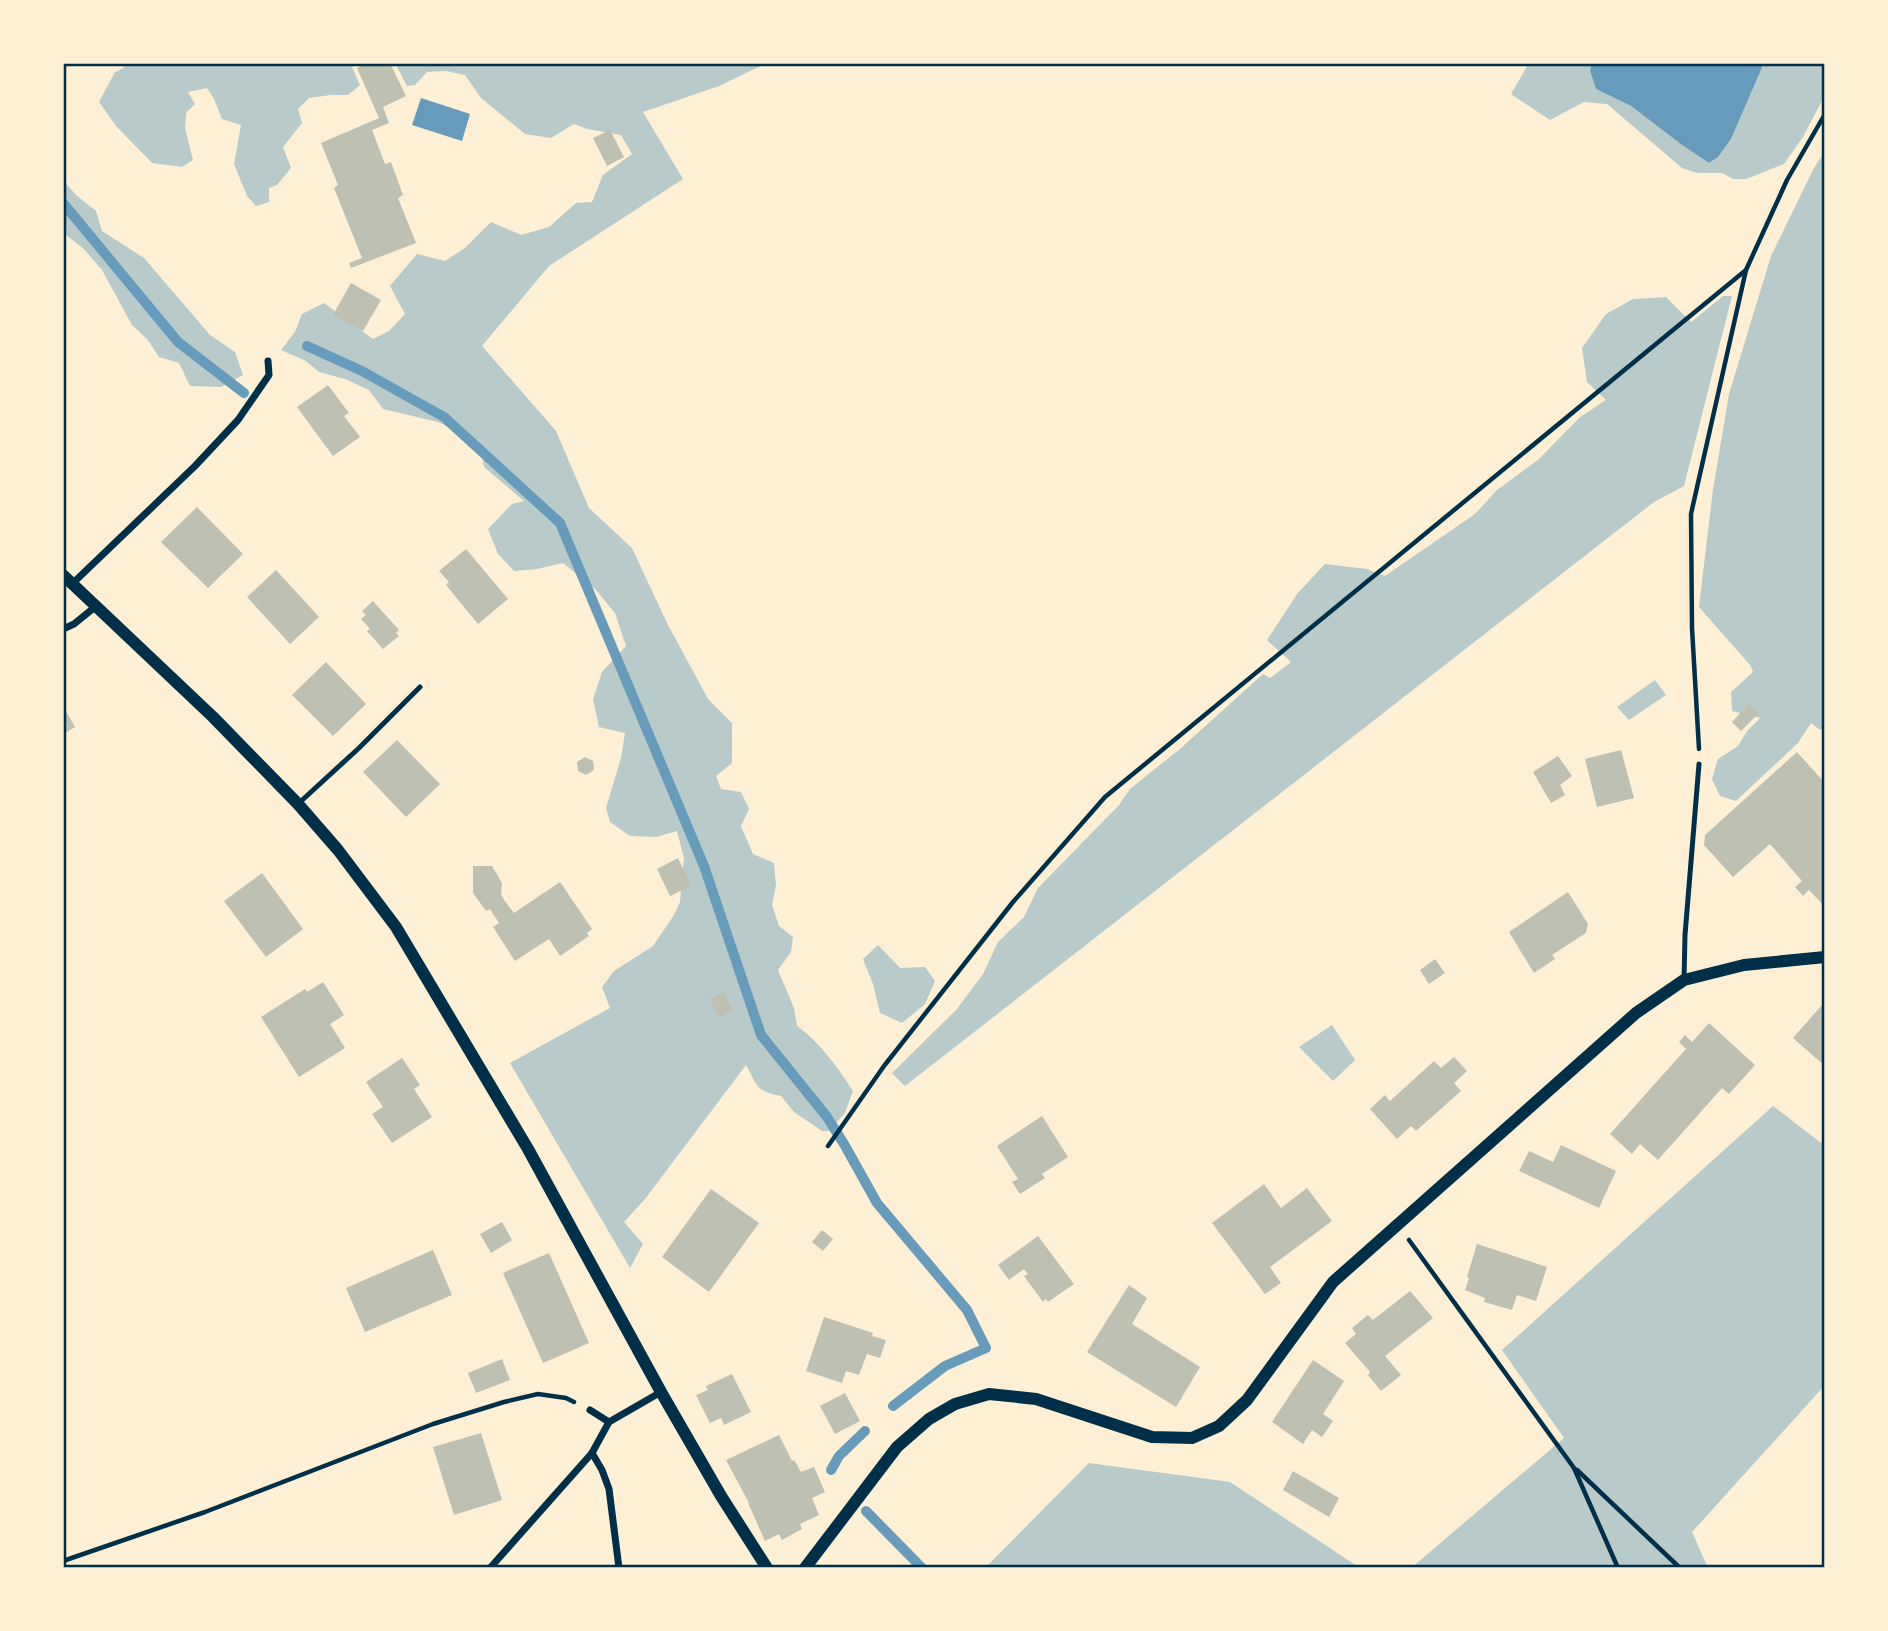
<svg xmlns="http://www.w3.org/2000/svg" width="1888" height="1631" font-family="'Playfair Display',serif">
  <rect width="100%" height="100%" fill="#fdf0d5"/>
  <g fill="#b9caca">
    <path d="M 123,63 L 359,63 L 352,67 L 360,85 L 348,95 L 331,95 L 309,98 L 298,109 L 302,123 L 283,147 L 291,168 L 277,185 L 269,188 L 269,202 L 256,206 L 247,196 L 234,164 L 241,125 L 222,119 L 214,99 L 207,88 L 188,92 L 195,104 L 186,113 L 185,128 L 193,160 L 182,167 L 152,163 L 116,126 L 99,102 L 115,72 L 124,68 Z"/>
    <path d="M 395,63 L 767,63 L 719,86 L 643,112 L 683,179 L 549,266 L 482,346 L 556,431 L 589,508 L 632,548 L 667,623 L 708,699 L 732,723 L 732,763 L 716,776 L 721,789 L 741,792 L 749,809 L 741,826 L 753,854 L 774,863 L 776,885 L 772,905 L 779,926 L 793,937 L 791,952 L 778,970 L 794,1008 L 797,1026 C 821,1043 837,1067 853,1091 L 845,1113 L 829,1131 L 822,1131 L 794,1112 L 781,1096 C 756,1092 757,1085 746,1065 L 645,1199 L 624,1222 L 643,1244 L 630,1268 L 510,1063 L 610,1008 L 602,987 L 614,971 L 653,946 L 674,915 L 680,902 L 684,858 L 677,831 L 656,837 L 630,836 L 610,822 L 606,808 L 621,758 L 625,733 L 599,727 L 593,699 L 602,672 L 626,646 L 615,613 L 596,590 L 563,563 L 537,569 L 514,571 L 498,554 L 488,529 L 512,504 L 524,501 L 484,467 L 479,442 L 438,422 L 383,409 L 369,390 L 345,379 L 319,372 L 306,361 L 281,350 L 295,332 L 302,314 L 324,303 L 373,339 L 389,331 L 405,314 L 390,286 L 417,254 L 445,261 L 465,248 L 491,222 L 521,235 L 549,227 L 576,203 L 592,202 L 603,175 L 632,154 L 621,135 L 587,129 L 574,124 L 551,138 L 525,134 L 481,98 L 465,75 L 446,71 L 427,72 L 415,85 L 407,86 Z"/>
    <path d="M 1529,63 L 1592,63 L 1590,71 L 1596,89 L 1631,106 L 1682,145 L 1709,163 L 1718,157 L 1731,139 L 1764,63 L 1825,63 L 1825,95 L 1803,137 L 1784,164 L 1746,179 L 1733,179 L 1722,173 L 1697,173 L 1682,168 L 1607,104 L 1584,102 L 1550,120 L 1511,94 Z"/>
    <path d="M 1825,151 L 1825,726 L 1820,730 L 1811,723 L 1798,743 L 1736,801 L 1720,796 L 1712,779 L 1718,759 L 1738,746 L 1747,731 L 1760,718 L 1732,711 L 1731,692 L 1753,672 L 1750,665 L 1699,607 L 1713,489 L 1729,394 L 1771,256 L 1814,168 Z"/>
    <path d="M 63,180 L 76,195 L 96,211 L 102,231 L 144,258 L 210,335 L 235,352 L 243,375 L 221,387 L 190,386 L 179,363 L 159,357 L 147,339 L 132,325 L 102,270 L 83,248 L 63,233 Z"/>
    <path d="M 1723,296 L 1732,296 L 1684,486 L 1654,502 L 905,1086 L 892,1073 L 957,1009 L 983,974 L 998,942 L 1024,917 L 1038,888 L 1119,805 L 1130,789 L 1181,748 L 1263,674 L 1270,678 L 1291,662 L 1267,640 L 1297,594 L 1325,564 L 1367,569 L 1385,576 L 1475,514 L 1497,490 L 1538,460 L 1579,418 L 1606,400 L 1587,382 L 1582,348 L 1606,314 L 1633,299 L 1666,297 L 1691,322 Z"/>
    <path d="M 1655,680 L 1666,695 L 1629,720 L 1617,707 Z"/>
    <path d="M 878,945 L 900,968 L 925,967 L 935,981 L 925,1004 L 902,1023 L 880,1013 L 873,984 L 863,959 Z"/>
    <path d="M 1332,1025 L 1355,1060 L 1333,1081 L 1299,1047 Z"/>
    <path d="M 1773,1106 L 1825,1146 L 1825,1385 L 1692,1532 L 1708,1568 L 1411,1568 L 1564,1438 L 1502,1350 Z"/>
    <path d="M 1089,1463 L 1230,1482 L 1360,1568 L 985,1568 Z"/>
  </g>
  <g fill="#669bbc">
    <path d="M 1592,63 L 1764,63 L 1731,139 L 1718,157 L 1709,163 L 1682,145 L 1631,106 L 1596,89 L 1590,71 Z"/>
    <path d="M 421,98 L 470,114 L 462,141 L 412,125 Z"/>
  </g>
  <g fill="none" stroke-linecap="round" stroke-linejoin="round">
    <g stroke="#669bbc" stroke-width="10">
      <path d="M 63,203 L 178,342 L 244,393"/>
      <path d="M 307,346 L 362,371 L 444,417 L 560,523 L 704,866 L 761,1035 L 827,1117 L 844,1144 L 877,1203 L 967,1310 L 986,1348 L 945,1366 L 893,1406"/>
      <path d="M 831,1470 L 839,1456 L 865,1431"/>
      <path d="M 866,1511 L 922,1568"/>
    </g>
  </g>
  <g fill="#bec0b2">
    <path d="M 367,63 L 390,63 L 406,96 L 383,107 L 389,123 L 372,130 L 385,164 L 391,162 L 403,195 L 398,198 L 416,243 L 351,268 L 349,263 L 362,258 L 334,188 L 338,185 L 321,143 L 379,118 L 357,68 Z"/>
    <path d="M 610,130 L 624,157 L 607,166 L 593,138 Z"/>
    <path d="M 351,283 L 381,300 L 363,331 L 333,315 Z"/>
    <path d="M 328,385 L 349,413 L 344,416 L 360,437 L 333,456 L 297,407 Z"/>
    <path d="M 197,507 L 243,554 L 208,588 L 161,542 Z"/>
    <path d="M 466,549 L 508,599 L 478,624 L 446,585 L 449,582 L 439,571 Z"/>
    <path d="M 276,570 L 319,617 L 290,644 L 247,597 Z"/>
    <path d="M 373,601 L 399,630 L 396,633 L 399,636 L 383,649 L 367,631 L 370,629 L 361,619 L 366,615 L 362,611 Z"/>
    <path d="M 326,662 L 366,704 L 333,736 L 292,695 Z"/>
    <path d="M 1749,704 L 1759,713 L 1741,731 L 1732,722 Z"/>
    <path d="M 63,706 L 75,727 L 63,734 Z"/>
    <path d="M 397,740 L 440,784 L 406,817 L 363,772 Z"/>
    <path d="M 1621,750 L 1634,798 L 1597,807 L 1585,759 Z"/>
    <path d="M 1797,752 L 1825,783 L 1825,907 L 1809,890 L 1803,896 L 1795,887 L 1802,881 L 1770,844 L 1733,877 L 1704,845 L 1705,835 Z"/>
    <path d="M 1558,756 L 1572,776 L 1560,785 L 1565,795 L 1551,803 L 1533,772 Z"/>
    <path d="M 585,757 L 593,761 L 594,770 L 586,775 L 578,771 L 577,762 Z"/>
    <path d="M 678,858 L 691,886 L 670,896 L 657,869 Z"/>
    <path d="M 473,866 L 492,866 L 502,883 L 501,894 L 504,900 L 514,913 L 560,882 L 592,929 L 587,933 L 589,936 L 560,956 L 549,939 L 515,961 L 493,927 L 499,923 L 490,909 L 486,911 L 473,893 Z"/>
    <path d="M 262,873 L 303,929 L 266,957 L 224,901 Z"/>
    <path d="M 1568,892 L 1588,924 L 1586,933 L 1552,955 L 1555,959 L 1534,973 L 1509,932 Z"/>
    <path d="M 1435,959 L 1445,973 L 1429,984 L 1420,970 Z"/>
    <path d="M 323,982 L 344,1015 L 330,1024 L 345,1048 L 299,1077 L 261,1017 L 305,989 L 307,992 Z"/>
    <path d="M 723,992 L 733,1010 L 719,1017 L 710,999 Z"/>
    <path d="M 1822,1005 L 1825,1009 L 1825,1066 L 1793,1038 Z"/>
    <path d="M 1709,1023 L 1755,1065 L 1729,1094 L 1722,1088 L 1658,1160 L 1640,1144 L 1632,1154 L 1610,1134 L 1686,1049 L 1679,1042 L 1685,1035 L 1692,1042 Z"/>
    <path d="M 1454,1057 L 1467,1071 L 1454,1083 L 1461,1091 L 1416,1131 L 1411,1126 L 1397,1139 L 1370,1109 L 1385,1095 L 1390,1101 L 1434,1061 L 1441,1068 Z"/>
    <path d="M 402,1058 L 420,1085 L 414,1089 L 432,1117 L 392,1143 L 372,1114 L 383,1107 L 366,1082 Z"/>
    <path d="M 1042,1116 L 1068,1157 L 1042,1174 L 1045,1178 L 1020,1194 L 1012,1182 L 1018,1179 L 997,1146 Z"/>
    <path d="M 1561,1145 L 1616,1171 L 1599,1208 L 1519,1171 L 1529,1151 L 1553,1162 Z"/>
    <path d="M 1264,1184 L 1281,1208 L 1307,1188 L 1332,1221 L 1270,1267 L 1281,1283 L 1265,1294 L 1212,1223 Z"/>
    <path d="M 711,1189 L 759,1223 L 709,1292 L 662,1257 Z"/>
    <path d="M 502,1222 L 512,1240 L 491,1253 L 480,1234 Z"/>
    <path d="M 822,1230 L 833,1239 L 823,1251 L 812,1242 Z"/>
    <path d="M 1038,1236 L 1074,1284 L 1048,1302 L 1046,1299 L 1043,1302 L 1024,1276 L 1028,1274 L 1024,1269 L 1009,1280 L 998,1265 Z"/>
    <path d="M 1477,1244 L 1547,1267 L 1536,1301 L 1517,1295 L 1512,1310 L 1484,1302 L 1485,1298 L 1465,1290 L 1469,1278 L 1467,1277 Z"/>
    <path d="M 433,1250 L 452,1295 L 365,1332 L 346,1288 Z"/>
    <path d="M 549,1253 L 589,1343 L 543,1363 L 503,1273 Z"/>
    <path d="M 1129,1285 L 1147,1298 L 1132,1324 L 1200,1367 L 1176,1407 L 1087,1352 Z"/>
    <path d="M 1410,1291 L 1433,1318 L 1385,1356 L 1401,1375 L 1381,1391 L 1368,1375 L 1370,1372 L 1345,1343 L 1356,1334 L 1352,1328 L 1368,1315 L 1373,1320 Z"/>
    <path d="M 824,1317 L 873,1333 L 872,1336 L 886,1340 L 880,1358 L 867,1354 L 859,1375 L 846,1371 L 842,1383 L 806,1371 Z"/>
    <path d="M 502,1359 L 510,1380 L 476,1393 L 468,1373 Z"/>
    <path d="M 1313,1360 L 1344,1381 L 1323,1414 L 1333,1421 L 1322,1437 L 1312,1430 L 1303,1444 L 1272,1422 Z"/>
    <path d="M 732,1374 L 751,1412 L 724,1425 L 721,1418 L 710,1423 L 696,1395 L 708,1390 L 706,1386 Z"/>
    <path d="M 845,1393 L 860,1421 L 835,1434 L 820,1406 Z"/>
    <path d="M 481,1433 L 502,1500 L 454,1515 L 433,1447 Z"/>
    <path d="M 779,1435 L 792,1461 L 794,1460 L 801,1472 L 814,1467 L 825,1492 L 812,1498 L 819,1515 L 800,1524 L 802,1529 L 782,1540 L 779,1534 L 765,1541 L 748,1503 L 749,1503 L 726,1460 Z"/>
    <path d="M 1293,1471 L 1339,1498 L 1329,1517 L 1283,1490 Z"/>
  </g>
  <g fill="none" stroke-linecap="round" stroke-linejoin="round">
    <g stroke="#003049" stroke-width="4.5">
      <path d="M 1699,749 L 1692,628 L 1691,514 L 1746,270 L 1787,180 L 1825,114"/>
      <path d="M 828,1146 L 884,1066 L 1013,902 L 1105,797 L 1746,270"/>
      <path d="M 1409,1240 L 1574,1468 L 1618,1568"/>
      <path d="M 1577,1470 L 1680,1568"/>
      <path d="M 63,1561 L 205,1512 L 433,1424 L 504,1402 L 538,1394 L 566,1398 L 574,1402"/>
    </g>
    <g stroke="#003049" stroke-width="5">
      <path d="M 299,803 L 359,748 L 420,687"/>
      <path d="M 1684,980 L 1685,935 L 1699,764"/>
    </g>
    <g stroke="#003049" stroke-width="7">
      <path d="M 72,584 L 195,466 L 238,420 L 269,375 L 268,361"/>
      <path d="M 63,629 L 74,624 L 95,607"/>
      <path d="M 590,1410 L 609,1422"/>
      <path d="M 592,1453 L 602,1470 L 609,1489 L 619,1568"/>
      <path d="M 490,1568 L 592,1453 L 609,1422 L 661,1392"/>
    </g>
    <g stroke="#003049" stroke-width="12">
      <path d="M 63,575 L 213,717 L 298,804 L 338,850 L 396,927 L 528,1149 L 661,1392 L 721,1496 L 767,1568"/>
      <path d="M 805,1568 L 897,1447 L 929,1419 L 955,1404 L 989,1394 L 1036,1399 L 1152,1437 L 1192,1438 L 1219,1426 L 1247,1400 L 1333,1282 L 1636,1013 L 1684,980 L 1744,965 L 1825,957"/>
    </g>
  </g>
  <rect width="1888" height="1631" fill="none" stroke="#fdf0d5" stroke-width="130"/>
  <rect x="65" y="65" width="1758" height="1501" fill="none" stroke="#003049" stroke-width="2.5"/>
</svg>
